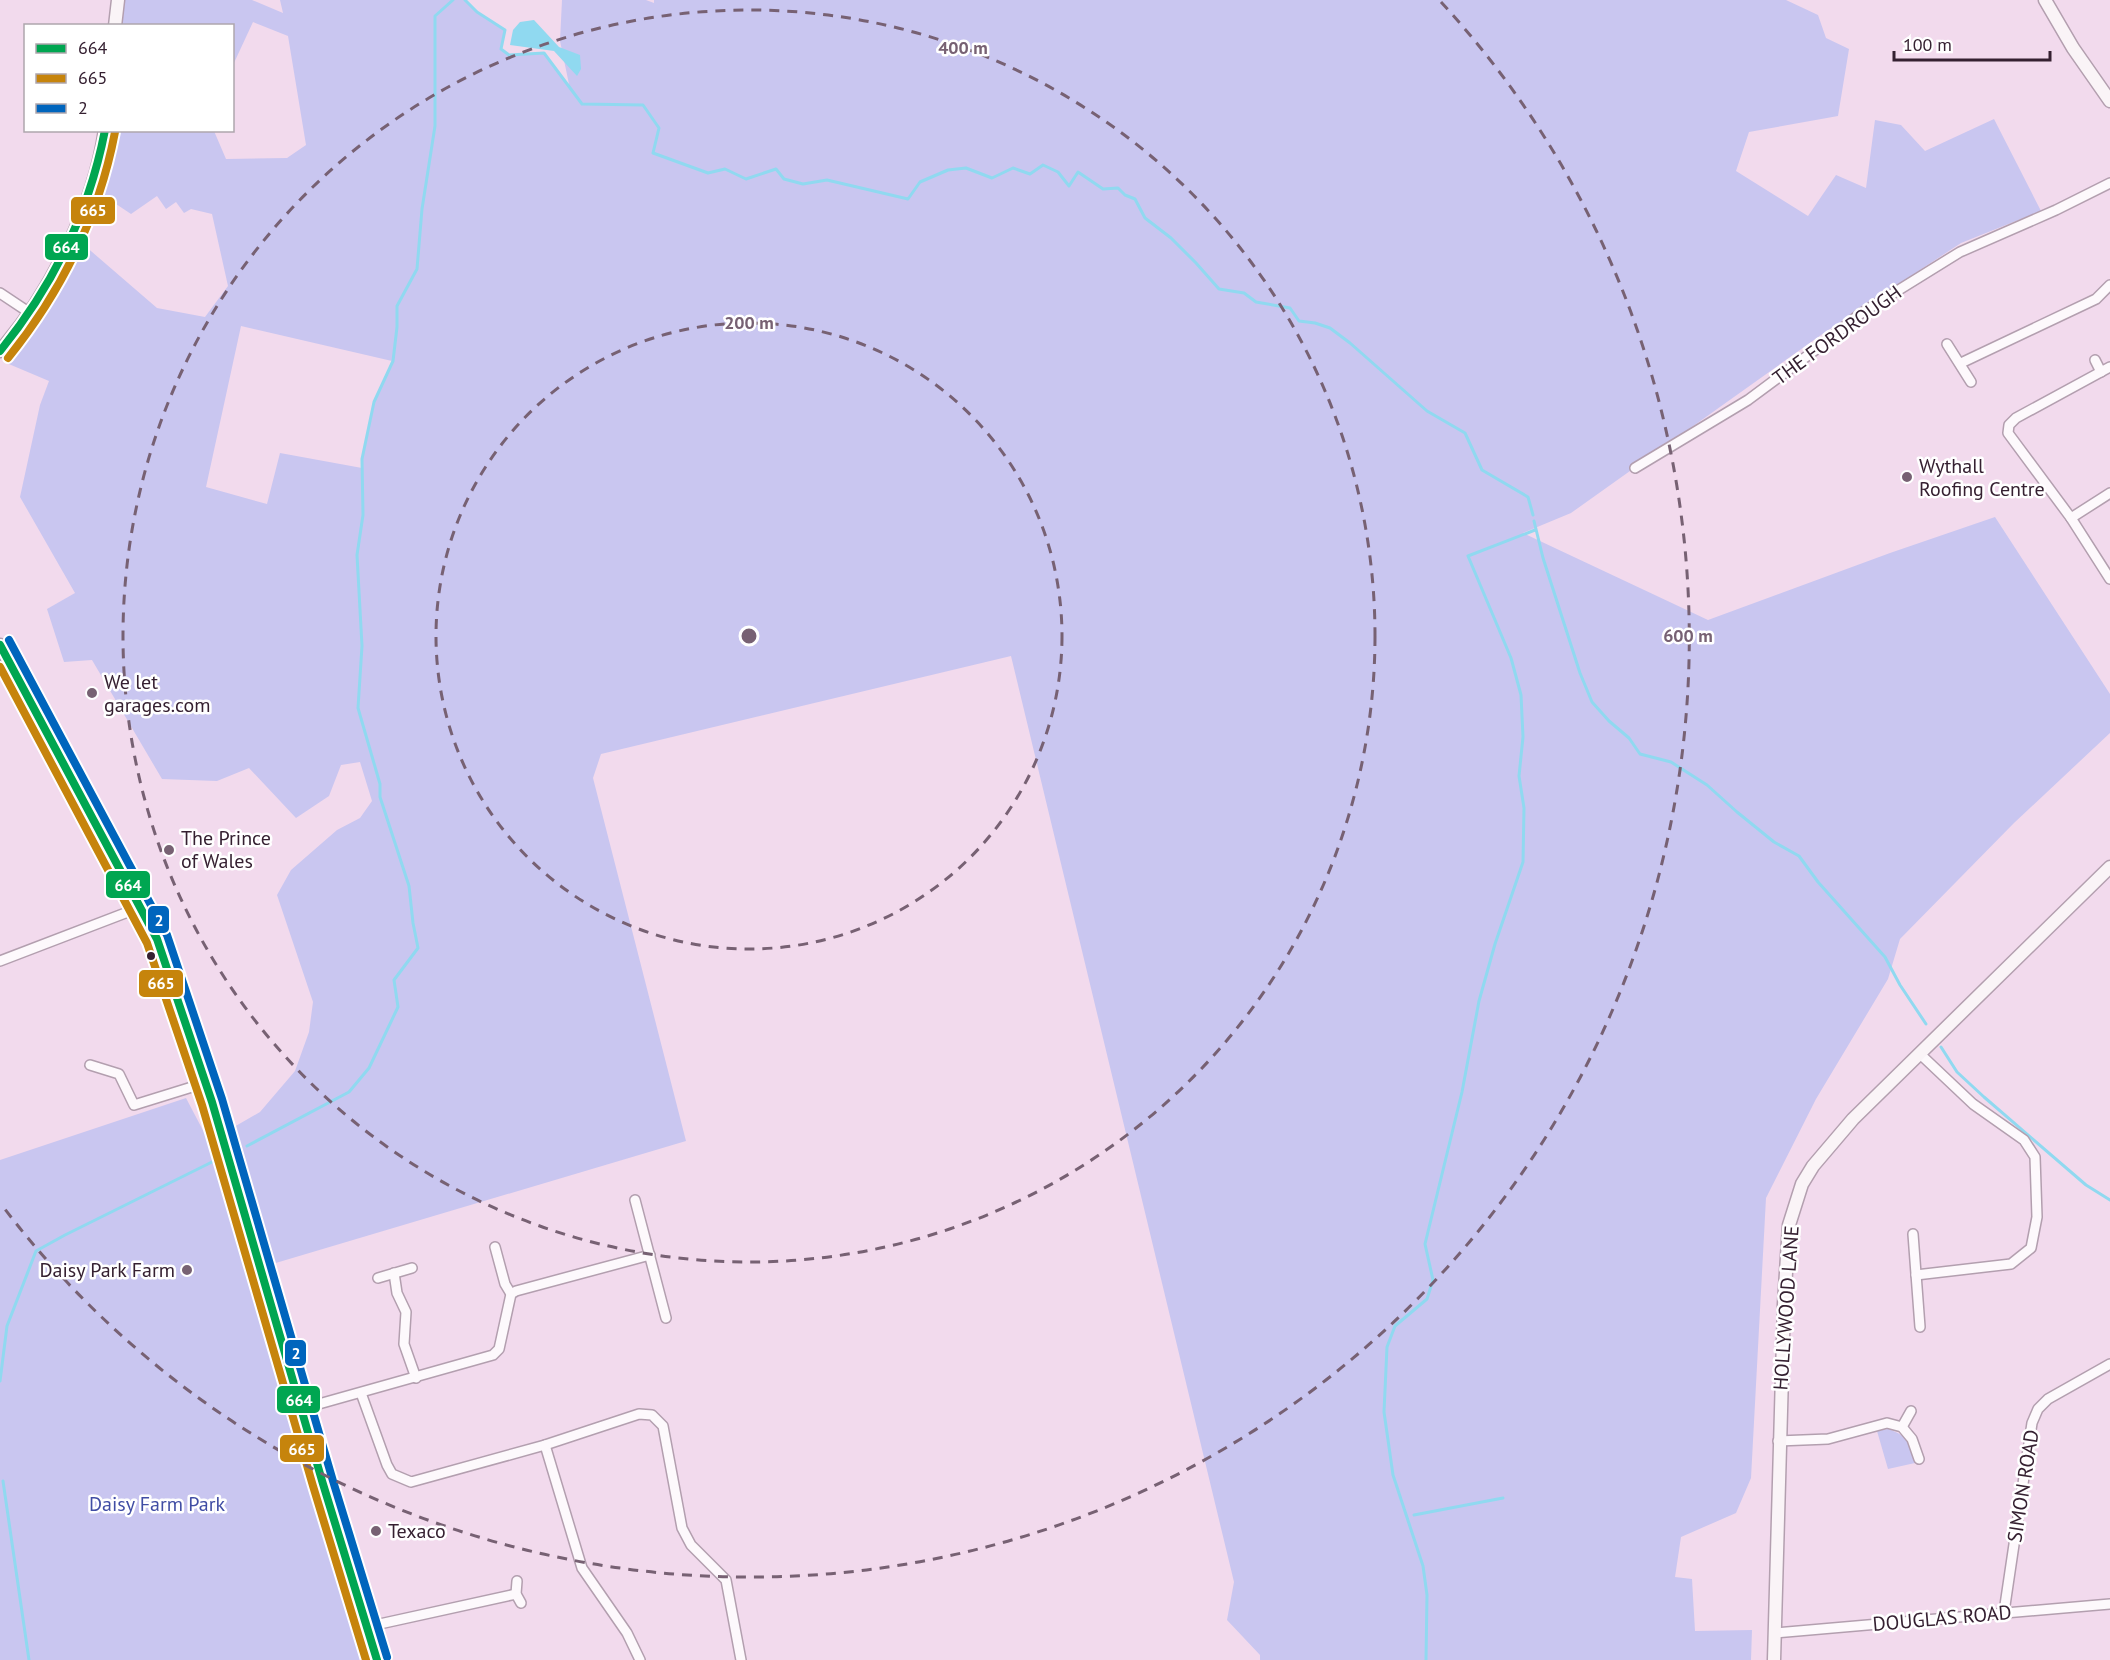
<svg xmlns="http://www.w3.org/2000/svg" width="2110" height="1660" font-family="'PT Sans',sans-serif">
  <rect width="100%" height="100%" fill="#f2daed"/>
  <g fill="#c9c6f0" fill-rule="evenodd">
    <path d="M 123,0 L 252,0 L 283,13 L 280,0 L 465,0 L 477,12 L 505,30 L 501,49 L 509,55 L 544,53 L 570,89 L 560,41 L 562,0 L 646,0 L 654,3 L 654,0 L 1786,0 L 1818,15 L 1826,38 L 1849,49 L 1838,116 L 1749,132 L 1736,171 L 1808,216 L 1836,175 L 1866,188 L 1875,120 L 1901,125 L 1925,151 L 1994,119 L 2041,211 L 1961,243 L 1821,335 L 1571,513 L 1523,533 L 1708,620 L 1890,553 L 1995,517 L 2110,694 L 2110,733 L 2014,823 L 1900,939 L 1888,979 L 1816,1099 L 1766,1198 L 1751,1478 L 1736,1513 L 1681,1537 L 1675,1577 L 1692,1579 L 1695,1631 L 1752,1630 L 1751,1660 L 1260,1660 L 1260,1655 L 1227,1620 L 1234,1582 L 1011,656 L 601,754 L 593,778 L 686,1141 L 269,1265 L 227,1131 L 260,1112 L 295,1071 L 309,1032 L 313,1002 L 277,895 L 291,870 L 337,830 L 360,818 L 372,801 L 360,762 L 341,765 L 329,796 L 296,818 L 249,768 L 217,781 L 162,779 L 92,660 L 64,662 L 47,609 L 75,593 L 20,497 L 40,405 L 49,381 L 4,362 L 40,320 L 65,274 L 77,239 L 157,308 L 205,317 L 228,286 L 212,214 L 191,209 L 184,213 L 176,202 L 166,209 L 157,196 L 131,214 L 101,194 L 109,131 L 214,131 L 226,159 L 287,158 L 306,145 L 288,36 L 253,22 L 233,65 L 232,26 L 121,25 ZM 241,326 L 392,361 L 374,402 L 362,459 L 362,468 L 280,453 L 267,504 L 206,487 Z"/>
    <path d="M 186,1098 L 218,1159 L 243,1229 L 279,1363 L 365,1660 L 0,1660 L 0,1160 Z"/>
    <path d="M 1888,1429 C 1909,1436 1909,1443 1915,1463 L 1888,1469 L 1877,1431 Z"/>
  </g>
  <path fill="#90d9f0" d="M 534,20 L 559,47 L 580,55 L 581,69 L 577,76 L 554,51 L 510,45 L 513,30 L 520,22 Z"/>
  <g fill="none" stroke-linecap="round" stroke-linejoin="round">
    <g stroke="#90d9f0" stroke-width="3">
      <path d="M 465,0 L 477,12 L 505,30 L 501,49 L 509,55 L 544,53 L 582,104 L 643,105 L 659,128 L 653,153 L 708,173 L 725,169 L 746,179 L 776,169 L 784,179 L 803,184 L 827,180 L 908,199 L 920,182 L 948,170 L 966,168 L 992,178 L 1013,168 L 1030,174 L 1043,165 L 1058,172 L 1069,186 L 1078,172 L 1103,189 L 1118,188 L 1125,195 L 1135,199 L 1145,218 L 1171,238 L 1196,263 L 1219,289 L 1244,293 L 1256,302 L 1290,308 L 1299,321 L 1315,323 L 1330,328 L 1350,343 L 1427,411 L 1465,433 L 1482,470 L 1528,497 L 1533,515"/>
      <path d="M 1534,521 L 1543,558 L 1580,673 L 1592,702 L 1609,721 L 1629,738 L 1640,754 L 1671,762 L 1707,785 L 1737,812 L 1774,842 L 1799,856 L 1818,882 L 1885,957 L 1900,985 L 1926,1024"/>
      <path d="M 1941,1047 L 1957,1072 L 1984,1097 L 2086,1185 L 2110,1200"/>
      <path d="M 247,1146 L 349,1092 L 369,1068 L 398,1007 L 394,980 L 418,948 L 413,923 L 409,886 L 380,797 L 380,784 L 358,708 L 362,646 L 357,555 L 363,515 L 362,459 L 374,402 L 393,361 L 397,327 L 397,306 L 417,269 L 422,209 L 435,126 L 435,16 L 453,0"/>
      <path d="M 0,1381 L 7,1326 L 36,1251 L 65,1235 L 218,1159"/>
      <path d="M 3,1481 L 29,1660"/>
      <path d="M 1414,1515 L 1503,1498"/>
      <path d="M 1426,1660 L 1427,1595 L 1423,1566 L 1393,1475 L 1384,1412 L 1387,1347 L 1395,1326 L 1427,1299 L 1433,1280 L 1425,1244 L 1462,1092 L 1479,1001 L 1495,944 L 1523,862 L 1524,808 L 1519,776 L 1523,737 L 1521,695 L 1511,658 L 1468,556 L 1535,530"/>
    </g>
    <defs>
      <g id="street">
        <path d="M 0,293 L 30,313"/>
        <path d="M 1947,344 L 1971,382"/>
        <path d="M 2095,360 L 2101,372"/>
        <path d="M 1961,363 L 2096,299 L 2110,285"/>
        <path d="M 2110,367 L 2016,418 L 2009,425 L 2008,433 L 2071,518 L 2110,579"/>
        <path d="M 1635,468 L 1748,400 L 1826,342 L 1860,314 L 1960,252 L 2056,210 L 2110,183"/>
        <path d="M 2071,518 L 2110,493"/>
        <path d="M 0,961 L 141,907"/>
        <path d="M 90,1065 L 119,1074 L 134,1105 L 205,1083"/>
        <path d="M 635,1200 L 666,1318"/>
        <path d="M 1913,1234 L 1920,1327"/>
        <path d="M 495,1247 L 505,1284 L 511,1294"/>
        <path d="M 394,1273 L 397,1293 L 406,1312 L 404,1344 L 416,1378"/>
        <path d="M 1916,1275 L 2011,1264 L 2031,1248 L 2037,1217 L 2035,1157 L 2024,1140 L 1973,1104 L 1919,1053"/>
        <path d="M 378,1278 L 412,1268"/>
        <path d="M 361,1393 L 387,1465 L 392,1474 L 411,1482 L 545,1445 L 639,1414 L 652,1415 L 663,1426 L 682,1528 L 691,1545 L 726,1580 L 741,1660"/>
        <path d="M 301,1409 L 493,1355 L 499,1349 L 511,1294 L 516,1291 L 650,1255"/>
        <path d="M 1902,1427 L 1911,1411"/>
        <path d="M 1778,1441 L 1828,1439 L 1887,1423 L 1902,1427 L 1912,1439 L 1919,1459"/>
        <path d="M 545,1445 L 582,1568 L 627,1633 L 640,1660"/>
        <path d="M 517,1581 L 516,1594 L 521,1603"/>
        <path d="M 2004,1612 L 2032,1423 L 2038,1409 L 2048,1399 L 2110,1364"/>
        <path d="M 366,1627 L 516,1594"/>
        <path d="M 1774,1633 L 2110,1604"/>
      </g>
      <g id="secondary">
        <path d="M 2045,0 L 2073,48 L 2110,101"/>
        <path d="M 115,26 L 118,0"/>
        <path d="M 0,351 C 50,294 94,206 105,130"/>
        <path d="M 0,645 L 157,939 C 211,1082 250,1230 292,1377 C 319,1472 347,1566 377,1660"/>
        <path d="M 1774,1660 L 1784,1304 L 1789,1225 L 1802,1184 L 1813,1166 L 1853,1119 L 2110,867"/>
      </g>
    </defs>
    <use href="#street" stroke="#b39faf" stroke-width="12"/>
    <use href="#secondary" stroke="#b39faf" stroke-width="15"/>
    <use href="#street" stroke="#fdf9fc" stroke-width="9"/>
    <use href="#secondary" stroke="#faf4f7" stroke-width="12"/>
    <defs>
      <g id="bus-1">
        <path d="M 0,351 C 53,286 89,213 105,130"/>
        <path d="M 0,645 L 157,939 L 212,1102 L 323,1484 L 377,1660"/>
      </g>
      <g id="bus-2">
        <path d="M 8,358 C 62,291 99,216 115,132"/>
        <path d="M 0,667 L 147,943 L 202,1105 L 313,1486 L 366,1660"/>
      </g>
      <path id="bus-3" d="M 9,640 L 167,935 L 222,1099 L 333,1481 L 387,1657"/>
    </defs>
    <use href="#bus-1" stroke="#fff" stroke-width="12"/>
    <use href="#bus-2" stroke="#fff" stroke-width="12"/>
    <use href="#bus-3" stroke="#fff" stroke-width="12"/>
    <use href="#bus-1" stroke="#00a651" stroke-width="8"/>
    <use href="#bus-2" stroke="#c6840c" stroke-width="8"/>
    <use href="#bus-3" stroke="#0065bd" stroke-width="8"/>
  </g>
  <g fill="none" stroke="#776173" stroke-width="3" stroke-dasharray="10 8">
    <circle cx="749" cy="636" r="313"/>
    <circle cx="749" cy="636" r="626"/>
    <path d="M1441 2A939 939 0 1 1 4 1208"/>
  </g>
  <g fill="#776173" stroke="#fff" stroke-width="2">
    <circle cx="1907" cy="477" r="6"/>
    <circle cx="92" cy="693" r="6"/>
    <circle cx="169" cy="850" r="6"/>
    <circle cx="187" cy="1270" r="6"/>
    <circle cx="376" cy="1531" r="6"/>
  </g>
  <circle fill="#352031" stroke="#fff" stroke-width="2" cx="151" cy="956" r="5"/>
  <g text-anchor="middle" stroke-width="5" stroke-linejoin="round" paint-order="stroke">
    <g font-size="20" fill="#352031" stroke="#fff">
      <text transform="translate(1837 335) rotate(-36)" y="7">THE FORDROUGH</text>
      <text transform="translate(1786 1308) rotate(-86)" y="7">HOLLYWOOD LANE</text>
      <text transform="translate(2023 1486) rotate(-81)" y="7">SIMON ROAD</text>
      <text transform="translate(1942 1618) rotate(-5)" y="7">DOUGLAS ROAD</text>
    </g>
    <g font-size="20" fill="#352031" stroke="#fff" text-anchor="start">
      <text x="1919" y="473">Wythall<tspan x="1919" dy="23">Roofing Centre</tspan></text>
      <text x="104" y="689">We let<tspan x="104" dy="23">garages.com</tspan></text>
      <text x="181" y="845">The Prince<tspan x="181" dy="23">of Wales</tspan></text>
      <text x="175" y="1277" text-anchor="end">Daisy Park Farm</text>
      <text x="388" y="1538">Texaco</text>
    </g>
    <g font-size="20" fill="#404da4" stroke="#fff">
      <text x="157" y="1511">Daisy Farm Park</text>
    </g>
  </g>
  <circle cx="749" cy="636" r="9" fill="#776173" stroke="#fff" stroke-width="3"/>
  <g font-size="18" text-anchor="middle" font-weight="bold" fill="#776173" stroke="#fff" stroke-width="5" stroke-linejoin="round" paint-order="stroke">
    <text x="963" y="54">400 m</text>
    <text x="749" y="329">200 m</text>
    <text x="1688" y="642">600 m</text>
  </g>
  <g stroke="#fff" stroke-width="2">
    <rect x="70" y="196" width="46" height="29" rx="6" fill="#c6840c"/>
    <rect x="44" y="233" width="45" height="28" rx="6" fill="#00a651"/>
    <rect x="105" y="870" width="46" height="29" rx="6" fill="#00a651"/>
    <rect x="147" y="905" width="23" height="29" rx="6" fill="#0065bd"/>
    <rect x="138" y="969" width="46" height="29" rx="6" fill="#c6840c"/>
    <rect x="284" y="1339" width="23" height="28" rx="6" fill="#0065bd"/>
    <rect x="276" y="1385" width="45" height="29" rx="6" fill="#00a651"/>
    <rect x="279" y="1434" width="46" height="29" rx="6" fill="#c6840c"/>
  </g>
  <g font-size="16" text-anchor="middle" font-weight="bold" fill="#fff">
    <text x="93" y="216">665</text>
    <text x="66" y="253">664</text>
    <text x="128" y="891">664</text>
    <text x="159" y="926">2</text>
    <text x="161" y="989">665</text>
    <text x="296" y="1359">2</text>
    <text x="299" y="1406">664</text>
    <text x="302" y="1455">665</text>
  </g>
  <rect x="24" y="24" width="210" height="108" fill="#ffffff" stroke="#aea6ad" stroke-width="1.5"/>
  <rect x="36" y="44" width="30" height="9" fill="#00a651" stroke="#aea6ad" stroke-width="1.5"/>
  <text x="78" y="54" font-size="18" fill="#352031">664</text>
  <rect x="36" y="74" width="30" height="9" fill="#c6840c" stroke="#aea6ad" stroke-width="1.5"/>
  <text x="78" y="84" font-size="18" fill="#352031">665</text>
  <rect x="36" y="104" width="30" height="9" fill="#0065bd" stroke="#aea6ad" stroke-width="1.5"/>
  <text x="78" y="114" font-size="18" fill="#352031">2</text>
  <path d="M1894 51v9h156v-9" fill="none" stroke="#352031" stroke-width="3"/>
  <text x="1903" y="51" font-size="18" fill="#352031" stroke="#ffffff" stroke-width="4.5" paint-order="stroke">100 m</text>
</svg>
